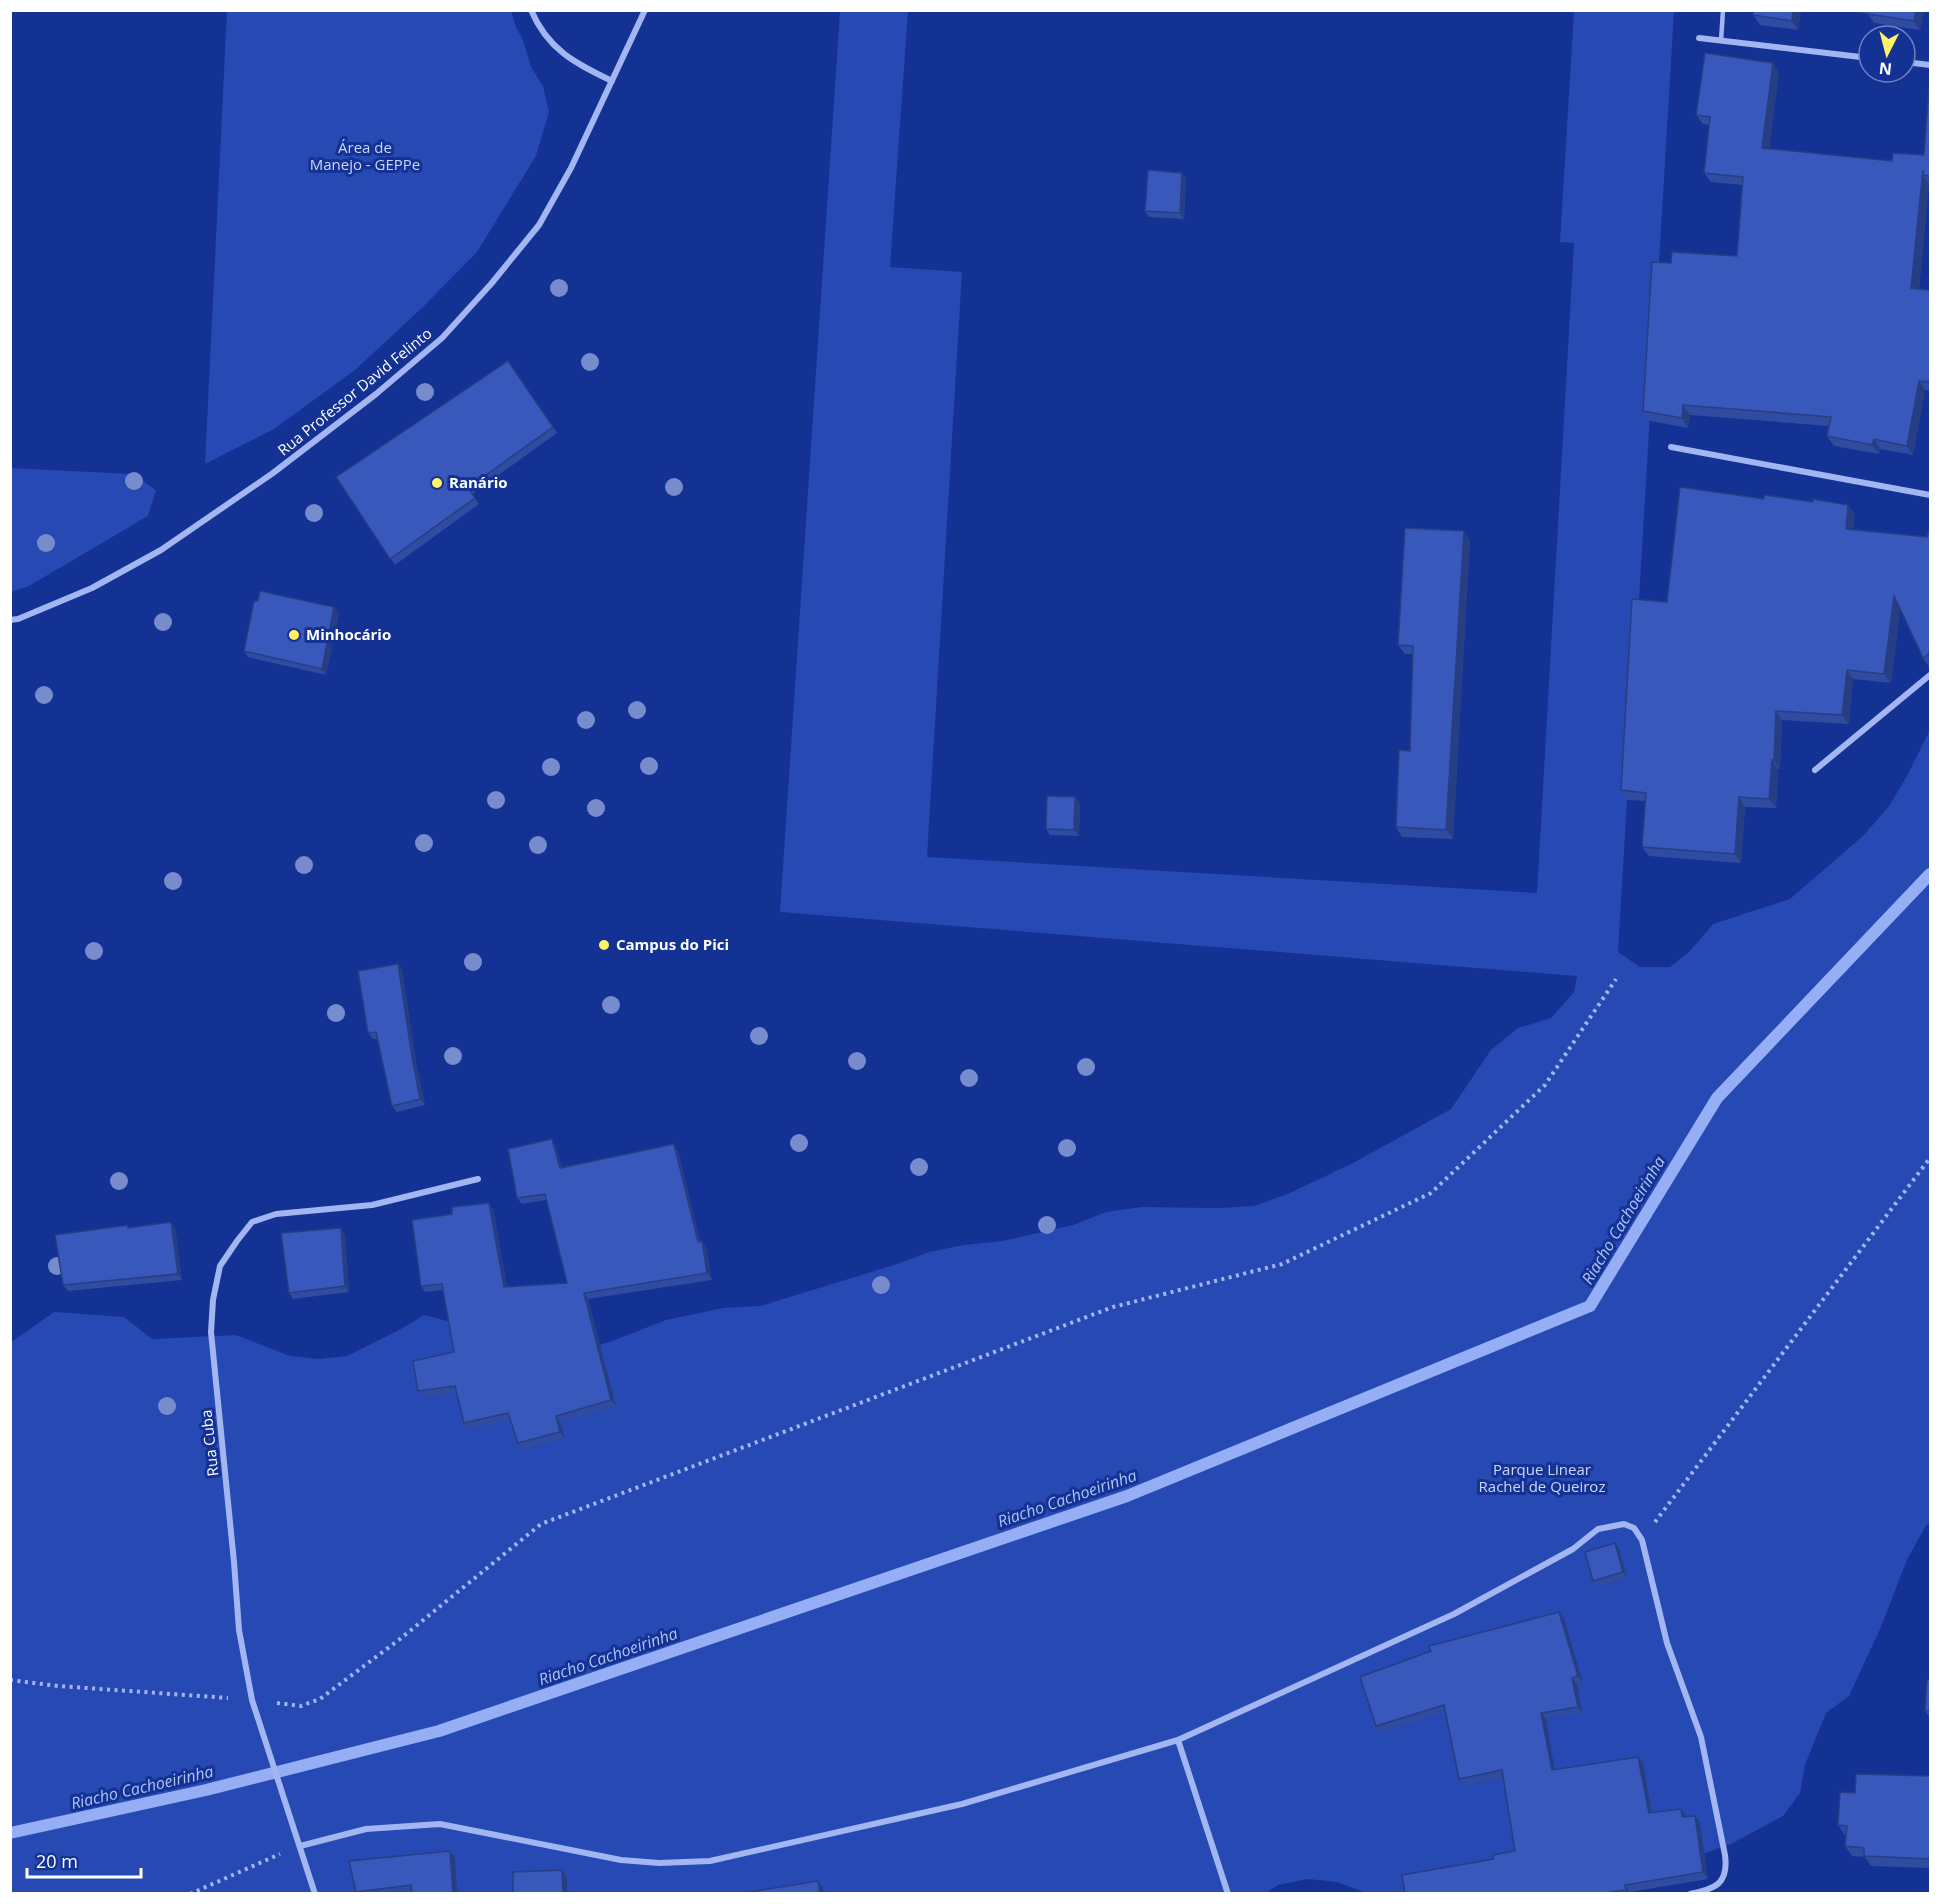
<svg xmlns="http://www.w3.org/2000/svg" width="1941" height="1904" font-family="'Open Sans',sans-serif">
  <rect width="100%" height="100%" fill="#143194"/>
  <g fill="#2649b3">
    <path d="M 227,11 L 511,11 L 516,27 L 523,40 L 531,67 L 543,86 L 549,112 L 536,156 L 477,252 L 423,307 L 355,370 L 274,429 L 205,464 Z"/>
    <path d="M 840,11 L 908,11 L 890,267 L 962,272 L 927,857 L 1537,893 L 1574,243 L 1560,242 L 1574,11 L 1674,11 L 1618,952 L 1640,967 L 1670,967 L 1690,951 L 1713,924 L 1790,899 L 1864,835 L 1889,806 L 1908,774 L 1930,730 L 1930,1522 L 1925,1527 L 1907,1560 L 1880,1629 L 1849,1696 L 1826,1713 L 1805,1765 L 1800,1793 L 1783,1816 L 1731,1844 L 1703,1854 L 1432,1894 L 1366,1893 L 1337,1882 L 1308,1879 L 1278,1885 L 1264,1894 L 11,1893 L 10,1343 L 54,1312 L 124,1317 L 152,1339 L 236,1335 L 290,1356 L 318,1359 L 347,1356 L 399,1330 L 424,1315 L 451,1322 L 556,1358 L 612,1341 L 666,1320 L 723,1308 L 760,1306 L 894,1265 L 929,1252 L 964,1245 L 1003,1241 L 1073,1225 L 1106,1212 L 1142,1207 L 1218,1208 L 1254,1206 L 1290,1193 L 1355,1162 L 1451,1109 L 1491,1050 L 1518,1028 L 1551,1018 L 1574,992 L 1577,976 L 780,912 Z"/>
    <path d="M 10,468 L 132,474 L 156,490 L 148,516 L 29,586 L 11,592 Z"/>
  </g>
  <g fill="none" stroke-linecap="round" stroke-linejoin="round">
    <path stroke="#95aef5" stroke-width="12" d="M 10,1833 L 206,1790 L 439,1731 L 1127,1496 L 1590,1306 L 1717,1098 L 1930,874"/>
    <g stroke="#a3b6f2" stroke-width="4" stroke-dasharray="3 4.5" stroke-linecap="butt">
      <path d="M 1655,1522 L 1930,1158"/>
      <path d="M 10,1680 L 58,1686 L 228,1698"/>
      <path d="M 277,1703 L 301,1706 L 320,1699 L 400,1639 L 541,1524 L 1113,1307 L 1282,1264 L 1431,1193 L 1545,1085 L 1616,979"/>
      <path d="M 190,1894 L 280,1854"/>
    </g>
    <path stroke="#a3b6f2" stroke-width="4.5" d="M 1721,41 L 1723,10"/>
    <g stroke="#a3b6f2" stroke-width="6">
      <path d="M 531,10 C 548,50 575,63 612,81"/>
      <path d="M 1699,38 L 1869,58"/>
      <path d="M 1905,62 L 1930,65"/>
      <path d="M 1671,447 L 1930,495"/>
      <path d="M 10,620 L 18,619 L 92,588 L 161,550 L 273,473 L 376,394 L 442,338 L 491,284 L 539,225 L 571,168 L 645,10"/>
      <path d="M 1815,770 L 1930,675"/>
      <path d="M 1178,1740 L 1228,1894"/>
      <path d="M 300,1846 L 366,1829 L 440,1824 L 621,1860 L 659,1863 L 710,1861 L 962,1804 L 1178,1740 L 1454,1614 L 1573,1549 L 1598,1529 L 1624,1524 L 1634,1528 L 1642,1540 L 1667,1643 L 1701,1737 L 1725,1855 C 1729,1884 1715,1889 1690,1894"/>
      <path d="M 315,1894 L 252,1700 L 239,1630 L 234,1562 L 211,1332 L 213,1300 L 220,1266 L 237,1241 L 252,1222 L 276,1214 L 372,1205 L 478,1179"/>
    </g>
  </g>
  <g fill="#788ccd">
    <circle cx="559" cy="288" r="9"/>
    <circle cx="590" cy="362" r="9"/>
    <circle cx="425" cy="392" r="9"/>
    <circle cx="134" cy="481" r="9"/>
    <circle cx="674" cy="487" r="9"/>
    <circle cx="314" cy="513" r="9"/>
    <circle cx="46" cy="543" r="9"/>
    <circle cx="163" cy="622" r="9"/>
    <circle cx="44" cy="695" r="9"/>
    <circle cx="637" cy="710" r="9"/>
    <circle cx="586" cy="720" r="9"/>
    <circle cx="649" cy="766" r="9"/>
    <circle cx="551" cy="767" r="9"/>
    <circle cx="496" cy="800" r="9"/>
    <circle cx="596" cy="808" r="9"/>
    <circle cx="424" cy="843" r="9"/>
    <circle cx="538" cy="845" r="9"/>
    <circle cx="304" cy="865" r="9"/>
    <circle cx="173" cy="881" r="9"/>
    <circle cx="94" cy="951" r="9"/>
    <circle cx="473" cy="962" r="9"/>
    <circle cx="611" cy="1005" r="9"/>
    <circle cx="336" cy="1013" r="9"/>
    <circle cx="759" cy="1036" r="9"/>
    <circle cx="453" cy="1056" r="9"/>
    <circle cx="857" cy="1061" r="9"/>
    <circle cx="1086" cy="1067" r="9"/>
    <circle cx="969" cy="1078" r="9"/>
    <circle cx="799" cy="1143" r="9"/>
    <circle cx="1067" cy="1148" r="9"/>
    <circle cx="919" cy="1167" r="9"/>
    <circle cx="119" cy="1181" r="9"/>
    <circle cx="1047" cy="1225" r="9"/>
    <circle cx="57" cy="1266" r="9"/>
    <circle cx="881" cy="1285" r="9"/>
    <circle cx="167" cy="1406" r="9"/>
  </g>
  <g fill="#304ca1">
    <path d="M 1801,10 L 1798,30 L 1760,25 L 1753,15 Z"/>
    <path d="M 1843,10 L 1924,10 L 1920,30 L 1874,23 L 1868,14 Z"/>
    <path d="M 1779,72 L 1769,149 L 1892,161 L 1924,155 L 1930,87 L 1930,184 L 1929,184 L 1919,289 L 1930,290 L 1930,391 L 1925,390 L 1913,455 L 1880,449 L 1879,454 L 1834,446 L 1827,436 L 1829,426 L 1690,415 L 1688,428 L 1650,421 L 1643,411 L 1671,263 L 1737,256 L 1742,185 L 1711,182 L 1704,173 L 1709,125 L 1703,124 L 1696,115 Z"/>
    <path d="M 1182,173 L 1186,179 L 1184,219 L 1149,217 L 1145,211 Z"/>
    <path d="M 508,361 L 557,433 L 472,494 L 479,504 L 395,565 L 336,477 Z"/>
    <path d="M 1764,499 L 1848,505 L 1855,514 L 1853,529 L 1927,537 L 1930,526 L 1930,667 L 1929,667 L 1923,658 L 1900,609 L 1891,683 L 1853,679 L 1849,724 L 1782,720 L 1780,769 L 1778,769 L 1776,808 L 1745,807 L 1741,863 L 1649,856 L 1642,847 L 1645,801 L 1627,800 L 1621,790 L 1667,602 Z"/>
    <path d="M 1470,540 L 1453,839 L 1402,837 L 1396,827 L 1410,751 L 1413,654 L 1405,654 L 1398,645 Z"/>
    <path d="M 258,601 L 334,607 L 339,613 L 326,675 L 248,657 L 244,651 Z"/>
    <path d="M 1080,803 L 1079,836 L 1050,835 L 1046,829 Z"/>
    <path d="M 398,964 L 402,970 L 416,1063 L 425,1105 L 397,1112 L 392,1106 L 377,1039 L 373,1039 L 368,1033 Z"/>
    <path d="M 556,1146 L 562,1168 L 678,1150 L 700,1242 L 702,1241 L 706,1247 L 712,1280 L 588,1299 L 616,1406 L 560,1422 L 565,1438 L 523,1450 L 518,1443 L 510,1419 L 468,1430 L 464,1423 L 457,1393 L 423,1397 L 418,1391 L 454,1352 L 443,1290 L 425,1292 L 421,1286 L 493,1209 L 507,1287 L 567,1283 L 546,1200 L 522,1204 L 517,1198 Z"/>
    <path d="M 175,1228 L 182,1280 L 68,1291 L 63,1285 Z"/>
    <path d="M 345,1234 L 349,1292 L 293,1299 L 289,1293 Z"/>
    <path d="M 1615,1543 L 1619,1549 L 1627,1578 L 1597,1587 L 1593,1581 Z"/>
    <path d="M 1564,1619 L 1583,1683 L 1577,1684 L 1582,1713 L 1546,1719 L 1555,1769 L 1638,1757 L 1643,1763 L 1652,1813 L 1681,1809 L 1686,1817 L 1695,1816 L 1700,1822 L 1708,1879 L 1630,1892 L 1630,1893 L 1405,1893 L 1515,1851 L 1503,1777 L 1464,1786 L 1459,1779 L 1446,1712 L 1380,1733 L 1376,1726 Z"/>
    <path d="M 1930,1680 L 1930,1717 L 1929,1717 L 1925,1711 Z"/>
    <path d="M 1930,1776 L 1930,1868 L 1871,1866 L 1865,1857 L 1852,1856 L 1845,1846 L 1846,1835 L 1845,1835 L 1838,1825 L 1855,1793 Z"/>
    <path d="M 450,1851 L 455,1857 L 412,1892 L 403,1893 L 356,1893 L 356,1892 Z"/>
  </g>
  <g fill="#273e83">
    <path d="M 1793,10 L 1801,10 L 1798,30 L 1792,21 Z"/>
    <path d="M 1916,10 L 1924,10 L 1920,30 L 1914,21 Z"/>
    <path d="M 1773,63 L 1779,72 L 1768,157 L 1762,148 Z"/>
    <path d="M 1182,173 L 1186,179 L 1184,219 L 1180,213 Z"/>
    <path d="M 1923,175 L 1929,184 L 1918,297 L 1911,288 Z"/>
    <path d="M 1919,381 L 1925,390 L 1913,455 L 1907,446 Z"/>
    <path d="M 1683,405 L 1690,415 L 1688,428 L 1682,418 Z"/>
    <path d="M 1874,439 L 1880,449 L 1879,454 L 1872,445 Z"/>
    <path d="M 1848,505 L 1855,514 L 1852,538 L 1846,529 Z"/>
    <path d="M 1464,531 L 1470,540 L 1453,839 L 1446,830 Z"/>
    <path d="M 1894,596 L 1901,605 L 1891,683 L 1884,674 Z"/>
    <path d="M 334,607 L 339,613 L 326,675 L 322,669 Z"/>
    <path d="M 1847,670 L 1853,679 L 1849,724 L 1842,715 Z"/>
    <path d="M 1776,711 L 1782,720 L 1780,769 L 1774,760 Z"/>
    <path d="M 1772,760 L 1778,769 L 1776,808 L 1769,799 Z"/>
    <path d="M 1075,797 L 1080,803 L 1079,836 L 1074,830 Z"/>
    <path d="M 1739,797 L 1745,807 L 1741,863 L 1735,854 Z"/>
    <path d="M 398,964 L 402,970 L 416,1063 L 425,1105 L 420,1099 L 412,1057 Z"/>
    <path d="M 552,1139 L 556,1146 L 564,1175 L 560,1168 Z"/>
    <path d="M 674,1144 L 678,1150 L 702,1248 L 698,1242 Z"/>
    <path d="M 489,1203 L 493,1209 L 508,1293 L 504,1287 Z"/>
    <path d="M 171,1222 L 175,1228 L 182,1280 L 178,1274 Z"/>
    <path d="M 341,1228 L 345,1234 L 349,1292 L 345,1286 Z"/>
    <path d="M 702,1241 L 706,1247 L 712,1280 L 707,1273 Z"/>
    <path d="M 584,1293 L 588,1299 L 616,1406 L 611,1400 Z"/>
    <path d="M 556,1416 L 560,1422 L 565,1438 L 560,1432 Z"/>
    <path d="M 1615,1543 L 1619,1549 L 1627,1578 L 1623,1572 Z"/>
    <path d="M 1559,1612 L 1564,1619 L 1583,1683 L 1578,1676 Z"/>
    <path d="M 1572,1678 L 1577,1684 L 1582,1713 L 1578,1707 Z"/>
    <path d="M 1541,1713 L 1546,1719 L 1556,1777 L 1552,1770 Z"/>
    <path d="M 1638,1757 L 1643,1763 L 1653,1820 L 1649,1813 Z"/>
    <path d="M 1681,1809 L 1686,1815 L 1687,1824 L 1682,1817 Z"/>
    <path d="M 1695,1816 L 1700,1822 L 1708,1879 L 1703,1872 Z"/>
    <path d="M 450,1851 L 455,1857 L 457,1893 L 453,1893 Z"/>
    <path d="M 562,1870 L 567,1877 L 567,1893 L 563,1893 Z"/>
    <path d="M 818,1881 L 823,1888 L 823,1893 L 820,1893 Z"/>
    <path d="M 1625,1885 L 1630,1892 L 1630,1893 L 1628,1893 L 1626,1890 Z"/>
  </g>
  <g fill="#3858bb" stroke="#273e83" stroke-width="1.5">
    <path d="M 1754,10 L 1793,10 L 1792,21 L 1753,15 Z"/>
    <path d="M 1868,10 L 1916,10 L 1914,21 L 1868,14 Z"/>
    <path d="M 1705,53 L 1773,63 L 1762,148 L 1892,161 L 1893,153 L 1924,155 L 1929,87 L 1930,87 L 1930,176 L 1923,175 L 1923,170 L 1911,288 L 1930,290 L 1930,382 L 1919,381 L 1907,446 L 1874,439 L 1872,445 L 1827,436 L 1831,417 L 1683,405 L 1682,418 L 1643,411 L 1652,262 L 1671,263 L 1672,252 L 1737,256 L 1743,177 L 1704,173 L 1710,117 L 1696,115 Z"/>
    <path d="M 1148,170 L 1182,173 L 1180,213 L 1145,211 Z"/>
    <path d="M 508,361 L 553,427 L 468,488 L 475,498 L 390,559 L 336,477 Z"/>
    <path d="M 1680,487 L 1764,499 L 1764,495 L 1813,502 L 1813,499 L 1848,505 L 1846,529 L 1927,537 L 1930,526 L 1930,653 L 1923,658 L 1894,596 L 1884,674 L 1847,670 L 1842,715 L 1776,711 L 1774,760 L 1772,760 L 1769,799 L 1739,797 L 1735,854 L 1642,847 L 1646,793 L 1621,790 L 1632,599 L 1667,602 Z"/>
    <path d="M 1405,528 L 1464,531 L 1446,830 L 1396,827 L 1399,750 L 1410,751 L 1413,646 L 1398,645 Z"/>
    <path d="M 260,591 L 334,607 L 322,669 L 244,651 L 254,601 L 258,601 Z"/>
    <path d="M 1047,796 L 1075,797 L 1074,830 L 1046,829 Z"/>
    <path d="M 398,964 L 412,1057 L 420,1099 L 392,1106 L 376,1032 L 368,1033 L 358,971 Z"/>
    <path d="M 552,1139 L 560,1168 L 674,1144 L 698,1242 L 702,1241 L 707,1273 L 584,1293 L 611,1400 L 556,1416 L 560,1432 L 518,1443 L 508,1413 L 464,1423 L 455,1386 L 418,1391 L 413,1361 L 454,1352 L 442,1284 L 421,1286 L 412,1220 L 452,1214 L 452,1207 L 489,1203 L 504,1287 L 567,1283 L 545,1194 L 517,1198 L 508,1149 Z"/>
    <path d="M 171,1222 L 178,1274 L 63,1285 L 55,1235 L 128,1225 L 128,1228 Z"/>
    <path d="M 341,1228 L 345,1286 L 289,1293 L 281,1233 Z"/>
    <path d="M 1615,1543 L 1623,1572 L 1593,1581 L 1585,1552 Z"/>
    <path d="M 1559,1612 L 1578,1676 L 1572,1678 L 1578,1707 L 1541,1713 L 1552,1770 L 1638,1757 L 1649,1813 L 1681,1809 L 1682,1817 L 1695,1816 L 1703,1872 L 1625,1885 L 1626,1890 L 1604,1893 L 1405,1893 L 1402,1875 L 1493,1859 L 1493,1855 L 1515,1851 L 1502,1770 L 1459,1779 L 1444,1705 L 1376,1726 L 1360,1677 L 1431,1651 L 1429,1646 Z"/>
    <path d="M 1927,1680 L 1930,1680 L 1930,1711 L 1925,1711 Z"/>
    <path d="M 1856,1774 L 1930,1776 L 1930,1859 L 1864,1856 L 1864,1848 L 1845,1846 L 1847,1826 L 1838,1825 L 1840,1792 L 1855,1793 Z"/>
    <path d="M 450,1851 L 453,1893 L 412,1893 L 411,1885 L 356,1892 L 349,1861 Z"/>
    <path d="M 562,1870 L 563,1893 L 513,1893 L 513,1872 Z"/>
    <path d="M 818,1881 L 820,1893 L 743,1893 Z"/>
  </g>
  <g fill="#fff264" stroke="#143194" stroke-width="2">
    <circle cx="437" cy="483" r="6"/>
    <circle cx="294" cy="635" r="6"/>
    <circle cx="604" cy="945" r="6"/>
  </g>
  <g text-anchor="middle" stroke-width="6" stroke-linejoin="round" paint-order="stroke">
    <g font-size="15" fill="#cad7fc" stroke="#143194">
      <text x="365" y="153">Área de<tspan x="365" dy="17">Manejo - GEPPe</tspan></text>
      <text x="1542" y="1475">Parque Linear<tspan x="1542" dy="17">Rachel de Queiroz</tspan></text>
    </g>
    <g font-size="15" fill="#fff" stroke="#143194">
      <text transform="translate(355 392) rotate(-39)" y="5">Rua Professor David Felinto</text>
      <text transform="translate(210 1443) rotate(-96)" y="5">Rua Cuba</text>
    </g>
    <g font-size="15" font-weight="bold" fill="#fff" stroke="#143194" text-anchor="start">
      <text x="449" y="488">Ranário</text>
      <text x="306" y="640">Minhocário</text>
      <text x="616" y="950">Campus do Pici</text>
    </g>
    <g font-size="16" font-style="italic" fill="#afc2f9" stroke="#143194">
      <text transform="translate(1623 1220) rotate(-59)" y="6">Riacho Cachoeirinha</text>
      <text transform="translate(1067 1498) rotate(-19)" y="6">Riacho Cachoeirinha</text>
      <text transform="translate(608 1656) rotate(-19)" y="6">Riacho Cachoeirinha</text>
      <text transform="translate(142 1787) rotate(-13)" y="6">Riacho Cachoeirinha</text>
    </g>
  </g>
  <rect width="1941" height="1904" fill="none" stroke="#ffffff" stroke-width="24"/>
  <g transform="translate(1887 54) rotate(186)"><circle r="28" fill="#143194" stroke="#7283bf" stroke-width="1.5"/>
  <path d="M0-4.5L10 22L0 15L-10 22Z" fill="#fff264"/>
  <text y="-9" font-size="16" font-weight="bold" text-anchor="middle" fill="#ffffff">N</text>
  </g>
  <path d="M27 1868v9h114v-9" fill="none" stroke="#ffffff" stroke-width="3"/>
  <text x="36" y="1868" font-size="18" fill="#ffffff" stroke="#143194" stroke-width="4.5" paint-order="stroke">20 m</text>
</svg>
